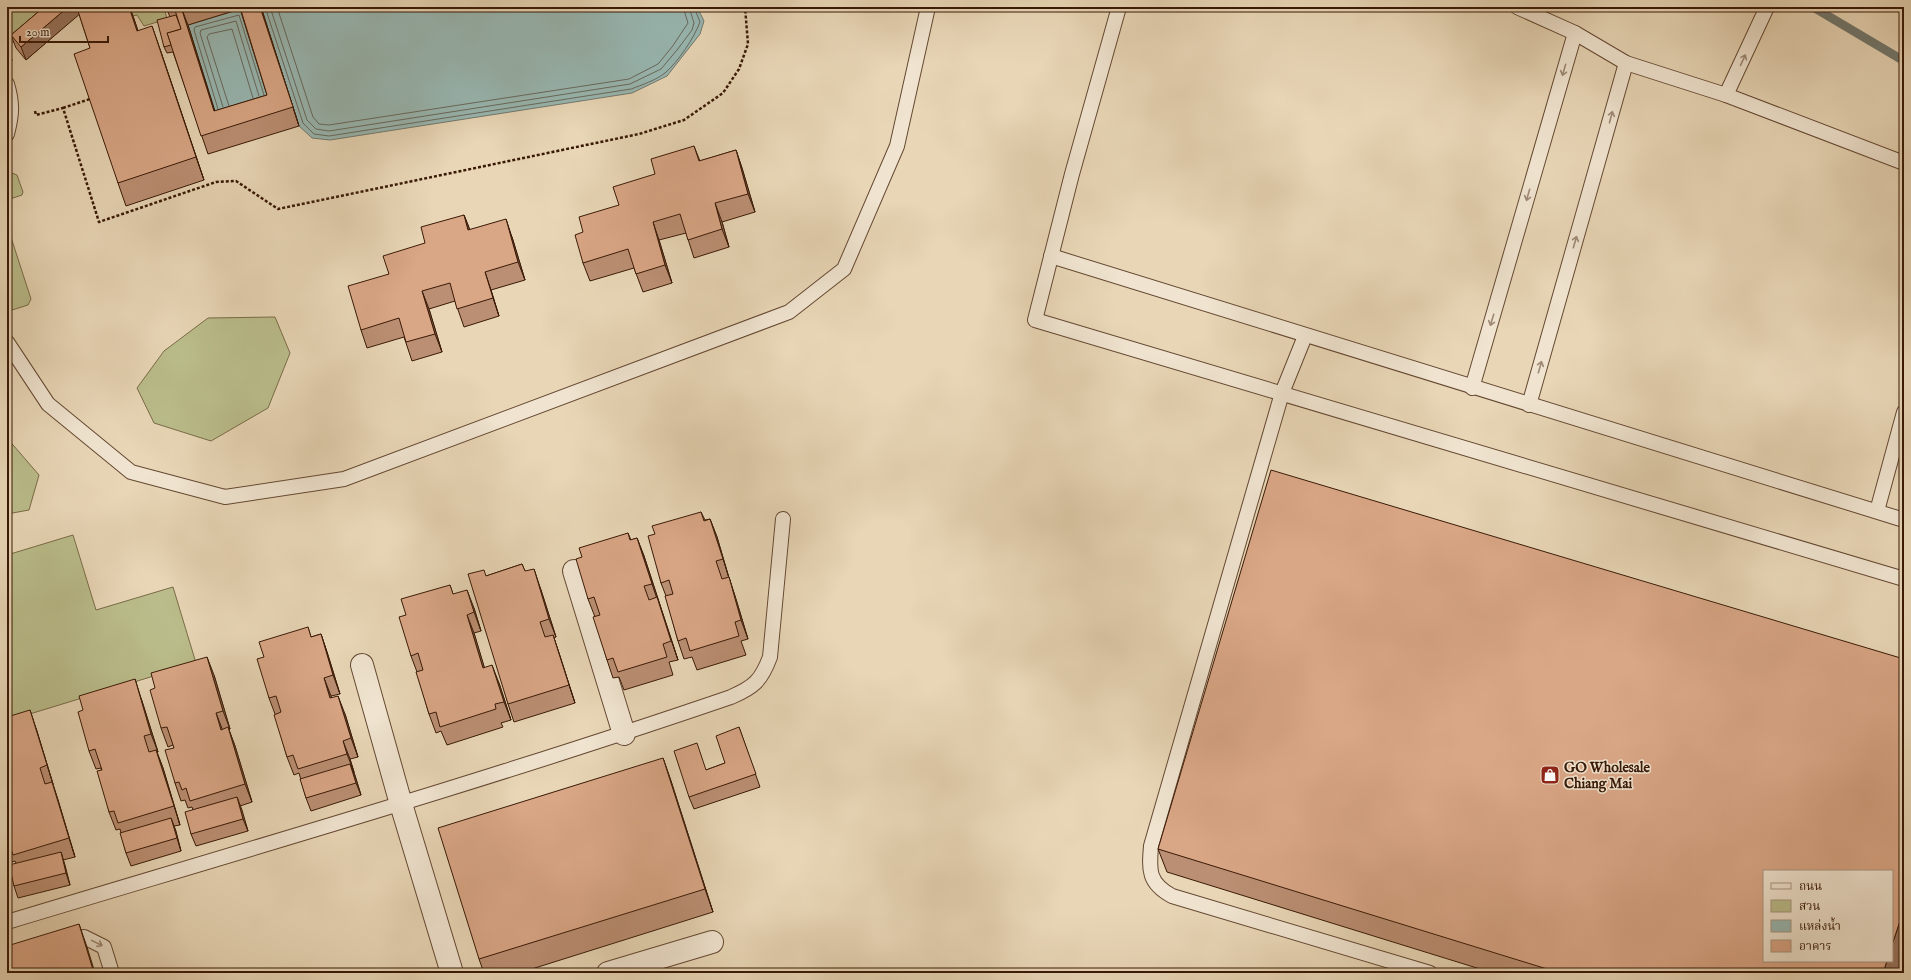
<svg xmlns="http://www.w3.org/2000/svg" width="1911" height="980" font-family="'IM FELL English','Noto Serif Thai',serif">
  <rect width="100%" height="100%" fill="#e8d6b6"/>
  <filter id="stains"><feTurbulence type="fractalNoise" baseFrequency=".005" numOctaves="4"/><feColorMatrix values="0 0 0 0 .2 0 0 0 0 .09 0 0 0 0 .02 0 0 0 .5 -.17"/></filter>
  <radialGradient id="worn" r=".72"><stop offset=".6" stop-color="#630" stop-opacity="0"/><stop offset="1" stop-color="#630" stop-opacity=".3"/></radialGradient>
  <g fill="#babd8b" stroke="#7a6b48">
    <path d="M 7,7 L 57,7 L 16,44 L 7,39 Z"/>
    <path d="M 102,7 L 164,7 L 167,19 L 144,26 L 137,15 L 108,21 Z"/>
    <path d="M 12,173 L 17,175 L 23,192 L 22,195 L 7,200 L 7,175 Z"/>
    <path d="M 7,225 L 31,299 L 28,305 L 12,310 L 7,303 Z"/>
    <path d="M 275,317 L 290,353 L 268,408 L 211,441 L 154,423 L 137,388 L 164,351 L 208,318 Z"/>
    <path d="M 7,438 L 39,475 L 29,510 L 7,514 Z"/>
    <path d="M 73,535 L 96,610 L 173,587 L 196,663 L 7,721 L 7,555 Z"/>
  </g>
  <g fill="#98b8b3" stroke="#72786e">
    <path d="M 261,7 L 697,7 L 704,21 L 700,34 L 667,76 L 632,93 L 330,140 L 312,138 L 299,126 Z"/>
    <path d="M 241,9 L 274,113 L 220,129 L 188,25 Z"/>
  </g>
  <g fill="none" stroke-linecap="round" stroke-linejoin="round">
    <g stroke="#68685c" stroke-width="1">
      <path d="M 265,7 L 303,123 L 314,134 L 329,136 L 631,89 C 642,85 656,80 665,73 C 678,62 694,38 700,22 L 694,7"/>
      <path d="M 270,7 L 307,120 L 316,129 L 329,131 L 630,84 L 661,69 L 677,50 L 692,30 L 694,23 L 689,7"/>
      <path d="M 277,7 L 313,117 L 319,124 L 329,125 L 629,79 L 658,64 L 672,47 L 688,23 L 683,7"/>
      <path d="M 229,106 L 207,37 L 209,34 L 232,29 L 253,98"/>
      <path d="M 223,107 L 200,33 L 201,30 L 236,21 L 259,96"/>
      <path d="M 218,109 L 194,30 L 195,27 L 239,15 L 264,95"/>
    </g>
    <path stroke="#72786e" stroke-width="9" d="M 1813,7 L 1904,61"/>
    <defs>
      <g id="lane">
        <path d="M 1119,7 L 1072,174 L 1035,320 L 1904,579"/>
        <path d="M 1517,7 L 1575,33 L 1626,63 L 1726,95 L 1904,163"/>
        <path d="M 7,84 C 13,104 12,115 7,134"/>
        <path d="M 1726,95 L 1767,7"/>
        <path d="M 1051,256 L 1904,520"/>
        <path d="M 1305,336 L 1282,393 L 1151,846 C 1149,870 1148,883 1172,896 L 1430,973"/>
        <path d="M 7,342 L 48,404 L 131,472 L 225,497 L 344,479 L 789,312 L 844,269 L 897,146 L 928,7"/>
        <path d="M 1472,388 L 1575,33"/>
        <path d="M 1529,405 L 1626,63"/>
        <path d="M 1877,511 L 1904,412"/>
        <path d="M 7,922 C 249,849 492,779 731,697 C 754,687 761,681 770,657 L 783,519"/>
        <path d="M 65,942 L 84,937 L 104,947 L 112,973"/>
      </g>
      <g id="street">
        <path d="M 574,571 L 624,734"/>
        <path d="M 362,665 L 401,804 L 452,973"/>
        <path d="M 608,973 L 712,942"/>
      </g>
    </defs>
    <use href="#lane" stroke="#654832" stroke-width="16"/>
    <use href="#street" stroke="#654832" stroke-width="24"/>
    <g stroke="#391906" stroke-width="2.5" stroke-dasharray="3 2" stroke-linecap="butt">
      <path d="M 7,56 L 12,61"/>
      <path d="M 63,108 L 90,99"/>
      <path d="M 35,111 L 36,115 L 63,108 L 99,222 L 216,182 L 236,181 L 278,209 L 639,134 L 684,120 L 723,93 L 739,69 L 748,44 L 745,7"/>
    </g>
    <use href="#lane" stroke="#f0e4d0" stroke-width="14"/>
    <use href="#street" stroke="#f0e4d0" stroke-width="22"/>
  </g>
  <g fill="#bb8f73" stroke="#391906" fill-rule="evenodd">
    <path d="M 44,7 L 88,7 L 86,9 L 91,7 L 130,7 L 138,31 L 160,49 L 204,180 L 126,206 L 118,183 L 90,48 L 79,14 L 26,60 L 16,48 L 11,35 Z"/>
    <path d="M 166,7 L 261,7 L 299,126 L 208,154 L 173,52 L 167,53 L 164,47 L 170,17 ZM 240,9 L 267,95 L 215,111 L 188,25 Z"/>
    <path d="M 694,146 L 700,161 L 736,150 L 742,168 L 755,212 L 722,222 L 729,247 L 694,258 L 686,233 L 659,240 L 672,283 L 643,292 L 634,268 L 590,281 L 583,263 L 583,232 L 619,205 L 655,174 Z"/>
    <path d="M 464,215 L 470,230 L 512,237 L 525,280 L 491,290 L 499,316 L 464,327 L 455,301 L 429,309 L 442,352 L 412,361 L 404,337 L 367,348 L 361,330 L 389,274 L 425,243 Z"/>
    <path d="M 701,512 L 705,520 L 710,519 L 717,537 L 729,578 L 735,596 L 748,639 L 741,641 L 746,655 L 697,670 L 692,657 L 684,659 L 678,641 L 666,596 L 661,583 L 655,534 Z"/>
    <path d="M 628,533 L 631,540 L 637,538 L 644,556 L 678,660 L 669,662 L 673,675 L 624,690 L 619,677 L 613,678 L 607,660 L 595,617 L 588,599 L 582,557 Z"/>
    <path d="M 522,564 L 525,571 L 540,587 L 556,637 L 554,638 L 559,653 L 575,703 L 514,722 L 508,704 L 486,576 Z"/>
    <path d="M 450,585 L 453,594 L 474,608 L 481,631 L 474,633 L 484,667 L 499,683 L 511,720 L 501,723 L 503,727 L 447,745 L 441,731 L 436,733 L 429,714 L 417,672 L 411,656 L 406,615 Z"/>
    <path d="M 308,627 L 311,637 L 321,634 L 327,652 L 340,694 L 331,696 L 331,698 L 345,714 L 358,757 L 350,759 L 361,795 L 311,811 L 306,798 L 299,773 L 294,775 L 287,757 L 275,714 L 269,698 L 264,657 Z"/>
    <path d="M 214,675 L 230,729 L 229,730 L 235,746 L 252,802 L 240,806 L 248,831 L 196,846 L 191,834 L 193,810 L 192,807 L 188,808 L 185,800 L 181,801 L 175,783 L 174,748 L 173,745 L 168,747 L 161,728 Z"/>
    <path d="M 141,698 L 158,752 L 157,752 L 163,768 L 180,825 L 174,826 L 181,851 L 131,866 L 126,853 L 120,829 L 116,830 L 109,812 L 101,768 L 96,769 L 89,751 Z"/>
    <path d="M 7,717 L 36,728 L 53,784 L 58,800 L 75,857 L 63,860 L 70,885 L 18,898 L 14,886 L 16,863 L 15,861 L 12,862 L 7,849 Z"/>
    <path d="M 739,727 L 760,787 L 694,809 L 689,797 L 706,770 L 725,763 Z"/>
    <path d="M 663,758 L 671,781 L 713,912 L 519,973 L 484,973 L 479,959 Z"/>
    <path d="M 1158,849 L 1904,958 L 1899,973 L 1493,973 L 1167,872 Z"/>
  </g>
  <g fill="#98745e" stroke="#391906">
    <path d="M 68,7 L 88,7 L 26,60 L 21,47 Z"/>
    <path d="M 129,7 L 134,19 L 146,54 L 137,31 Z"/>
    <path d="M 181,7 L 188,25 L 220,129 L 214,111 Z"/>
    <path d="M 260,7 L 261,7 L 299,126 L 293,107 Z"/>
    <path d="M 152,26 L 160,49 L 204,180 L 196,157 Z"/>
    <path d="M 736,150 L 742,168 L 755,212 L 748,194 Z"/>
    <path d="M 715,203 L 722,222 L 729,247 L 722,229 Z"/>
    <path d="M 464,215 L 471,233 L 468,230 Z"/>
    <path d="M 506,219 L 512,237 L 525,280 L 518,262 Z"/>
    <path d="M 653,222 L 659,240 L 672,283 L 665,265 Z"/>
    <path d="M 485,272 L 491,290 L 499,316 L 493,298 Z"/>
    <path d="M 422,291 L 429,309 L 442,352 L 435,334 Z"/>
    <path d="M 710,519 L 717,537 L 729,578 L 723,559 Z"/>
    <path d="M 637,538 L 644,556 L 678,660 L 652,584 Z"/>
    <path d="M 534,569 L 540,587 L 556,637 L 549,619 Z"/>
    <path d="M 729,577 L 735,596 L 748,639 L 741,620 Z"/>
    <path d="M 467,590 L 474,608 L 481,631 L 474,612 Z"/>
    <path d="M 467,615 L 474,633 L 490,686 L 483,668 Z"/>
    <path d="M 321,634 L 327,652 L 340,694 L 333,675 Z"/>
    <path d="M 553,635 L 559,653 L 575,703 L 569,685 Z"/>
    <path d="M 207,657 L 214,675 L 230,729 L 223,711 Z"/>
    <path d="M 492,665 L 499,683 L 511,720 L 504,702 Z"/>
    <path d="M 324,678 L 331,696 L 337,716 L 330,698 Z"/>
    <path d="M 135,679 L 141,698 L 158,752 L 151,734 Z"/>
    <path d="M 338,696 L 345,714 L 358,757 L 351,738 Z"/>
    <path d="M 30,710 L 36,728 L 53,784 L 47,765 Z"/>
    <path d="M 216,713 L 223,731 L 221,730 Z"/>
    <path d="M 228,727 L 235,746 L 252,802 L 245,784 Z"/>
    <path d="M 343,741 L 350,759 L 354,772 L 347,754 Z"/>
    <path d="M 156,750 L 163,768 L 180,825 L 174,806 Z"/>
    <path d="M 663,758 L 671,781 L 713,912 L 705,889 Z"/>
    <path d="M 350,764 L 355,776 L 361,795 L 356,783 Z"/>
    <path d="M 52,782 L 58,800 L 75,857 L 69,838 Z"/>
    <path d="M 237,797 L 242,810 L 248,831 L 243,819 Z"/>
    <path d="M 171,818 L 176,831 L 181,851 L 177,838 Z"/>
    <path d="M 61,852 L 65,865 L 70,885 L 66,873 Z"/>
    <path d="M 1904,909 L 1904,958 L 1899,973 L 1883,973 L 1887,961 L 1892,961 L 1892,945 Z"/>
    <path d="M 79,924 L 87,947 L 95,973 L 94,973 Z"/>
  </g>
  <g fill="#d9a686" stroke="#391906">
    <path d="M 44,7 L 68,7 L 21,47 L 11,35 Z"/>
    <path d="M 91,7 L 129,7 L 137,31 L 152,26 L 196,157 L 118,183 L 74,54 L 90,48 L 78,11 Z"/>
    <path d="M 174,7 L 181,7 L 214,111 L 267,95 L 240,7 L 260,7 L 293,107 L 201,136 L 167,33 L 181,29 Z"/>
    <path d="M 176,15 L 181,29 L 167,33 L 171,45 L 164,47 L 157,20 Z"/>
    <path d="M 694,146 L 699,161 L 736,150 L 748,194 L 715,203 L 722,229 L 688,240 L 680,214 L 653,222 L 665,265 L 636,274 L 628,249 L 583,263 L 575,235 L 583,232 L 579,217 L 619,205 L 613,187 L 655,174 L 651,159 Z"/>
    <path d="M 464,215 L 468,230 L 506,219 L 518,262 L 485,272 L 493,298 L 457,309 L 450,283 L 422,291 L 435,334 L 406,342 L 399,318 L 361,330 L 348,286 L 389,274 L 383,256 L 425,243 L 421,227 Z"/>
    <path d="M 1271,470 L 1904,659 L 1904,909 L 1892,945 L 1892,871 L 1764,871 L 1764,961 L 1887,961 L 1883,973 L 1560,973 L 1158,849 Z"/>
    <path d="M 701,512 L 704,521 L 710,519 L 723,559 L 716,561 L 722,579 L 729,577 L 741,620 L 735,622 L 739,636 L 690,651 L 686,638 L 678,641 L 665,596 L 673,594 L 669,580 L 661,583 L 648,536 L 655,534 L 652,526 Z"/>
    <path d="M 628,533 L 630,540 L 637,538 L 652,584 L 644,586 L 649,600 L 657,597 L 671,641 L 663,644 L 667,657 L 618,672 L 613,658 L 607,660 L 593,617 L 600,615 L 594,597 L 588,599 L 576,559 L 582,557 L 579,548 Z"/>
    <path d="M 522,564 L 525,571 L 534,569 L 549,619 L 540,622 L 545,637 L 553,635 L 569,685 L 508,704 L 468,574 L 484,570 L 486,576 Z"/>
    <path d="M 450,585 L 453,594 L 467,590 L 474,612 L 467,615 L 483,668 L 492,665 L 504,702 L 495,704 L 496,709 L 440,727 L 436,712 L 429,714 L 416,672 L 423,670 L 418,653 L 411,656 L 399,617 L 406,615 L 401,599 Z"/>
    <path d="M 308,627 L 311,637 L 321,634 L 333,675 L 324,678 L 330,698 L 338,696 L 351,738 L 343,741 L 347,754 L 298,769 L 293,755 L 287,757 L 274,715 L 281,712 L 276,696 L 269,698 L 257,659 L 264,657 L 259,642 Z"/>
    <path d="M 207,657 L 223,711 L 216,713 L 221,730 L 228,727 L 245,784 L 190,801 L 186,788 L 182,790 L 179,782 L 175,783 L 165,750 L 174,748 L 167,727 L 161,728 L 150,690 L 155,688 L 151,673 Z"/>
    <path d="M 135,679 L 151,734 L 144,736 L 149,752 L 156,750 L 174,806 L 118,823 L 114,811 L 109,812 L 97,771 L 102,770 L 95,749 L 89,751 L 78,712 L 83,710 L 79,696 Z"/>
    <path d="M 30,710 L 47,765 L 40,768 L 45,784 L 52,782 L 69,838 L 13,855 L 9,843 L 7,843 L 7,717 Z"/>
    <path d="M 739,727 L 756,774 L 689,797 L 674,751 L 697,743 L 706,770 L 725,763 L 716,736 Z"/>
    <path d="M 663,758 L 705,889 L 479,959 L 438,828 Z"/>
    <path d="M 350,764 L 356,783 L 306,798 L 300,779 Z"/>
    <path d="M 237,797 L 243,819 L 191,834 L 185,812 Z"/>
    <path d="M 171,818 L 177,838 L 126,853 L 120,833 Z"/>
    <path d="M 61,852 L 66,873 L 14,886 L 9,865 Z"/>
    <path d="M 79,924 L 94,973 L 7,973 L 7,946 Z"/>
  </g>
  <defs><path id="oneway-shaft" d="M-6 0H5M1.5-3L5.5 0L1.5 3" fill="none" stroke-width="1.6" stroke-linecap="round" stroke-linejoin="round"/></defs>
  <g stroke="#9e8975">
    <use href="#oneway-shaft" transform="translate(1743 60) rotate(-65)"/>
    <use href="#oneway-shaft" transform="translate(1564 70) rotate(106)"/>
    <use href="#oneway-shaft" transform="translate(1611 117) rotate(-75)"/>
    <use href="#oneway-shaft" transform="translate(1528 195) rotate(106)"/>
    <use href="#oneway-shaft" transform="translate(1575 242) rotate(-74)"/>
    <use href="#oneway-shaft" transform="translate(1492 320) rotate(107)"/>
    <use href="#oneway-shaft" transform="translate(1540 367) rotate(-74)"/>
    <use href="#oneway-shaft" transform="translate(97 943) rotate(26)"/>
  </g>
  <defs>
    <symbol id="shop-square" viewBox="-11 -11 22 22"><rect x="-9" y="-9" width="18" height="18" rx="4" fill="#8f2418" stroke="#f0e4d0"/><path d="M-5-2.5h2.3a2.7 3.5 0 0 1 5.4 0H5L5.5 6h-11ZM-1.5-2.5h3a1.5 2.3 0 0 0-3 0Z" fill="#fff"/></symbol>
  </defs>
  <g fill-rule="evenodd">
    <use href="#shop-square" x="1539" y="764" width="22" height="22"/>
  </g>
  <g text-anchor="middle" stroke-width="3" stroke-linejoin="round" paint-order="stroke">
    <g font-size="14" font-weight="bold" fill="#391906" stroke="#f0e4d0" text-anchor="start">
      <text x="1564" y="772">GO Wholesale<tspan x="1564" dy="16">Chiang Mai</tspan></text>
    </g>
  </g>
  <rect width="1911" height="980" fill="none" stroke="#e8d6b6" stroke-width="24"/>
  <rect x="8" y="8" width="1895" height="964" fill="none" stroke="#391906" stroke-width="2"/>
  <rect x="12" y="12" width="1887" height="956" fill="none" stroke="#391906"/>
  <rect x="1763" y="870" width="130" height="92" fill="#f0e4d0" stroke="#a7937f"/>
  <rect x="1771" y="883" width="20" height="6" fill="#f0e4d0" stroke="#a7937f"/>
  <text x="1799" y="890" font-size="12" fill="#391906">ถนน</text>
  <rect x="1771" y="900" width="20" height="12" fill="#babd8b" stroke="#a7937f"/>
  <text x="1799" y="910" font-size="12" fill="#391906">สวน</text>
  <rect x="1771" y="920" width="20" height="12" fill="#98b8b3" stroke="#a7937f"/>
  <text x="1799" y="930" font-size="12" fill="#391906">แหล่งน้ำ</text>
  <rect x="1771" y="940" width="20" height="12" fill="#d9a686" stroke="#a7937f"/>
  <text x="1799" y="950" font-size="12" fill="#391906">อาคาร</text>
  <path d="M20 36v6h88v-6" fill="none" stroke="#391906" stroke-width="2"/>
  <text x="26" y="36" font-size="12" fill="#391906" stroke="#f0e4d0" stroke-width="3" paint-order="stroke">20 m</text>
  <rect width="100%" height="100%" filter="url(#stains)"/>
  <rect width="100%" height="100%" fill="url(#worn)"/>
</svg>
